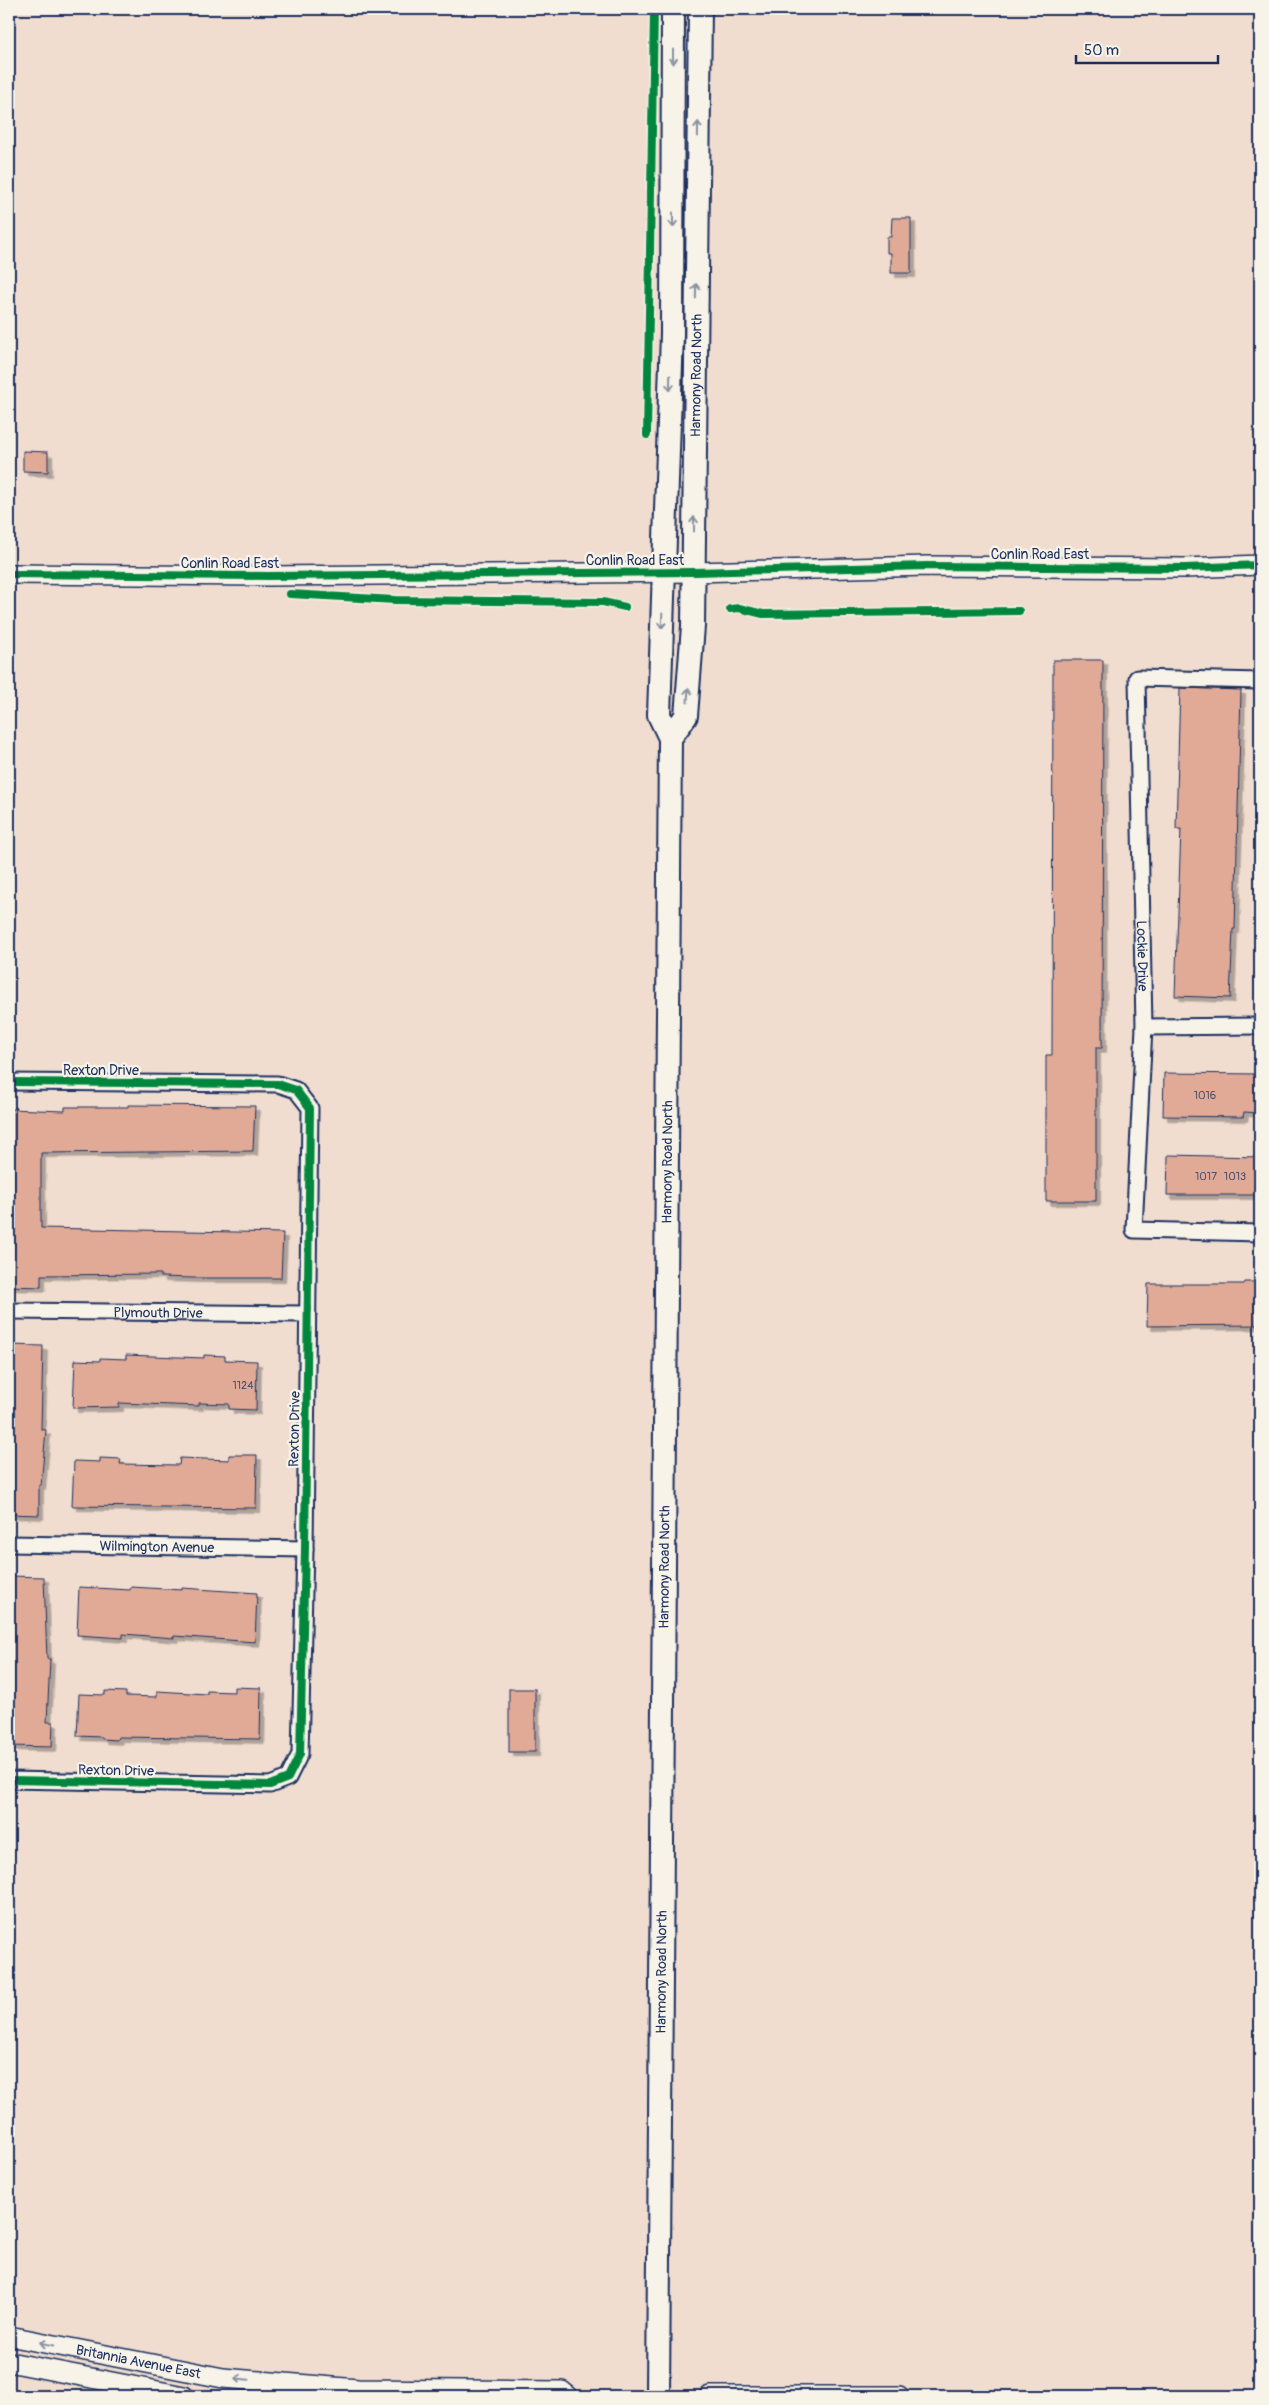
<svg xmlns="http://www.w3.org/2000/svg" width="1269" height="2405" font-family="Pangolin,sans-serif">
  <defs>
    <filter id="shadow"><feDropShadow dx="4.5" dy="4.5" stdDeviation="0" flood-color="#0004"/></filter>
  </defs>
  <rect width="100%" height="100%" fill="#f0ddd0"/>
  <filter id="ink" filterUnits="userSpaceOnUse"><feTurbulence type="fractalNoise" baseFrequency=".02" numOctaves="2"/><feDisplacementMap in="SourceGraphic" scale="10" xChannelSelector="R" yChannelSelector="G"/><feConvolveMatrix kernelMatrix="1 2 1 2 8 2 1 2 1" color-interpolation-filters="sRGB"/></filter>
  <g filter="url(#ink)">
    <g fill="#e1aa97" stroke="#1b2f5e" filter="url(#shadow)">
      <path d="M 892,218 L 911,218 L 911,273 L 891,273 L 891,253 L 887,253 L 887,237 L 891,237 Z"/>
      <path d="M 23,451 L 48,452 L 48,472 L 23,471 Z"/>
      <path d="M 1053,660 L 1103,660 L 1102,1048 L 1096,1048 L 1096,1201 L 1046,1201 L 1046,1055 L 1052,1055 Z"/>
      <path d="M 1180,688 L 1241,690 L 1235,929 L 1233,929 L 1230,998 L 1175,996 L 1181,829 L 1176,829 Z"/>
      <path d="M 1164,1073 L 1260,1074 L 1260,1113 L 1244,1112 L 1243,1117 L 1163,1116 Z"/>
      <path d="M 128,1105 L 255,1106 L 253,1151 L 41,1153 L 41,1228 L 283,1233 L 281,1278 L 193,1278 L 161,1277 L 161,1274 L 41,1275 L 41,1287 L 9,1286 L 9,1109 L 65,1111 L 65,1107 L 128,1107 Z"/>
      <path d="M 1168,1155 L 1260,1157 L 1260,1195 L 1167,1195 Z"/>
      <path d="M 1245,1282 L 1260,1282 L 1260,1325 L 1147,1326 L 1148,1284 L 1244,1284 Z"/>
      <path d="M 9,1345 L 43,1346 L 41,1429 L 46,1430 L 41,1485 L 39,1485 L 39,1515 L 9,1514 Z"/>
      <path d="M 126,1355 L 204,1358 L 204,1355 L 225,1356 L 225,1360 L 257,1361 L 256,1410 L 229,1409 L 229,1404 L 199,1403 L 199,1406 L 119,1403 L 119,1407 L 73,1408 L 75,1360 L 100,1361 L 100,1358 L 126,1359 Z"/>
      <path d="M 229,1455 L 257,1455 L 256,1508 L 72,1506 L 74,1461 L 100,1462 L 100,1458 L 121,1459 L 120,1464 L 179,1465 L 180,1458 L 229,1460 Z"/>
      <path d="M 9,1576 L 44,1577 L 47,1659 L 50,1659 L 47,1722 L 53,1722 L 52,1747 L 9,1746 Z"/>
      <path d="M 79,1587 L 130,1590 L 131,1587 L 182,1590 L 182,1588 L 257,1593 L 255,1642 L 174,1636 L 174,1638 L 123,1634 L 123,1638 L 77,1635 Z"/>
      <path d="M 234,1687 L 261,1688 L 260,1739 L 118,1737 L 117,1740 L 102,1739 L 102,1737 L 77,1736 L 79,1694 L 105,1695 L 105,1691 L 126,1692 L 126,1696 L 157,1697 L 157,1691 L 207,1694 L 207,1691 L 234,1692 Z"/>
      <rect x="509" y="1689" width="26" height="63"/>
    </g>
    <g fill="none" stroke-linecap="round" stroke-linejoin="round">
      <defs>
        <g id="minor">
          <path id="s1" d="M 1260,681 L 1137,678 L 1144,1027 L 1134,1230 L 1260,1233"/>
          <path d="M 1144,1027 L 1260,1026"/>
          <path d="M 9,1082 L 278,1084 L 296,1090 L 310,1108 L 305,1549 L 300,1754 L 288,1778 L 270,1785 L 9,1780"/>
          <path id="s2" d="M 9,1311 L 308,1314"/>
          <path id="s3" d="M 9,1544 L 305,1549"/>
        </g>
        <g id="tertiary">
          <path d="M 9,574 L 268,576 L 694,572 L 927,566 L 1185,568 L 1260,565"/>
          <path id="s4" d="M 9,2336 L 223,2378 L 358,2389 L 562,2391 L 568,2396"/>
          <path d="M 9,2362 L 184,2396"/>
          <path d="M 710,2396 L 899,2396"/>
        </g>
        <g id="secondary">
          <path id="s5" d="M 670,738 L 686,716 L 693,626 L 700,9"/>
          <path id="s6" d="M 658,2396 L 670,738 L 659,715 L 672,334 L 673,9"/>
        </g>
      </defs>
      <use href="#minor" stroke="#1b2f5e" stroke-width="19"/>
      <use href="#tertiary" stroke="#1b2f5e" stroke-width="22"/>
      <use href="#secondary" stroke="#1b2f5e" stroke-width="26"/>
      <use href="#minor" stroke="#f7f3e8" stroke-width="15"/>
      <use href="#tertiary" stroke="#f7f3e8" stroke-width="19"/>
      <use href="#secondary" stroke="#f7f3e8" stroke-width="22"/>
      <defs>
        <g id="cycleway">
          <path d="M 647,435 L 654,9"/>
          <path d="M 9,574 L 268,576 L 694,572 L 927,566 L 1185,568 L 1260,565"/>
          <path d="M 290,594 L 395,600 L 603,602 L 625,607"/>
          <path d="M 730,609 L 739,608 L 763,614 L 1019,611"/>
          <path d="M 9,1082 L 278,1084 L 296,1090 L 310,1108 L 305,1549 L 300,1754 L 288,1778 L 270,1785 L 9,1780"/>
        </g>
      </defs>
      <use href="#cycleway" stroke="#f7f3e8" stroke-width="11"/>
      <use href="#cycleway" stroke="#00873e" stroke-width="8"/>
    </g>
    <defs><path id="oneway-shaft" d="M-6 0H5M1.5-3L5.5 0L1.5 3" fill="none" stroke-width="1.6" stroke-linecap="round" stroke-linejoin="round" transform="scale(1.25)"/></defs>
    <g stroke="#8991a3">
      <use href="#oneway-shaft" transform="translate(673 57) rotate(90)"/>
      <use href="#oneway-shaft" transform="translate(698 129) rotate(-89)"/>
      <use href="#oneway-shaft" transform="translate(673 220) rotate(90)"/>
      <use href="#oneway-shaft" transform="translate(696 291) rotate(-89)"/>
      <use href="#oneway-shaft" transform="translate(670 383) rotate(92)"/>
      <use href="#oneway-shaft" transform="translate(694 524) rotate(-90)"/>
      <use href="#oneway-shaft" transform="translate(662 621) rotate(92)"/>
      <use href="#oneway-shaft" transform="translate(688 695) rotate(-86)"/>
      <use href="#oneway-shaft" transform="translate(47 2344) rotate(-168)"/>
      <use href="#oneway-shaft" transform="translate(242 2379) rotate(-175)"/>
    </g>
  </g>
  <g text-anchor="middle" stroke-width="4.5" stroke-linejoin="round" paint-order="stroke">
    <g font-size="11" fill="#4c4e6c">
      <text x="1205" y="1099">1016</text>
      <text x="1206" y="1180">1017</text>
      <text x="1235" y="1180">1013</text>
      <text x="243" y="1389">1124</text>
    </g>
    <g font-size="14" fill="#1b2f5e" stroke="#f7f3e8">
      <text dy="5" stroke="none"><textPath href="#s5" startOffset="368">Harmony Road North</textPath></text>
      <text x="1040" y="559">Conlin Road East</text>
      <text x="635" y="565">Conlin Road East</text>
      <text x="230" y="568">Conlin Road East</text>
      <text dy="5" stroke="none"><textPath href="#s1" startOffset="401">Lockie Drive</textPath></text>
      <text x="101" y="1075">Rexton Drive</text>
      <text dy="5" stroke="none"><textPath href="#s6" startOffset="1234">Harmony Road North</textPath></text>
      <text dy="5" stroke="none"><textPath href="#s2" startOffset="149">Plymouth Drive</textPath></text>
      <text transform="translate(294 1429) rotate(-89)" y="5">Rexton Drive</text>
      <text dy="5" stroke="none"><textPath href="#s3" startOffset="148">Wilmington Avenue</textPath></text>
      <text dy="5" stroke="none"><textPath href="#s6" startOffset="829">Harmony Road North</textPath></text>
      <text transform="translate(116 1770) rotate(1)" y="5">Rexton Drive</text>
      <text dy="5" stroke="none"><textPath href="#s6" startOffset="424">Harmony Road North</textPath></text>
      <text dy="5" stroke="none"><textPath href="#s4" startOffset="132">Britannia Avenue East</textPath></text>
    </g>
  </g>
  <rect width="1269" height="2405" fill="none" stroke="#f7f3e8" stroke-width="30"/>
  <rect x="15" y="15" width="1239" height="2375" fill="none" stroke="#1b2f5e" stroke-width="2" filter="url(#ink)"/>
  <path d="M1076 55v8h142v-8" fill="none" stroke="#1b2f5e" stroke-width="2.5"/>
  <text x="1084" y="55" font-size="15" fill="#1b2f5e" stroke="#f7f3e8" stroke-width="4" paint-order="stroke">50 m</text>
</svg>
